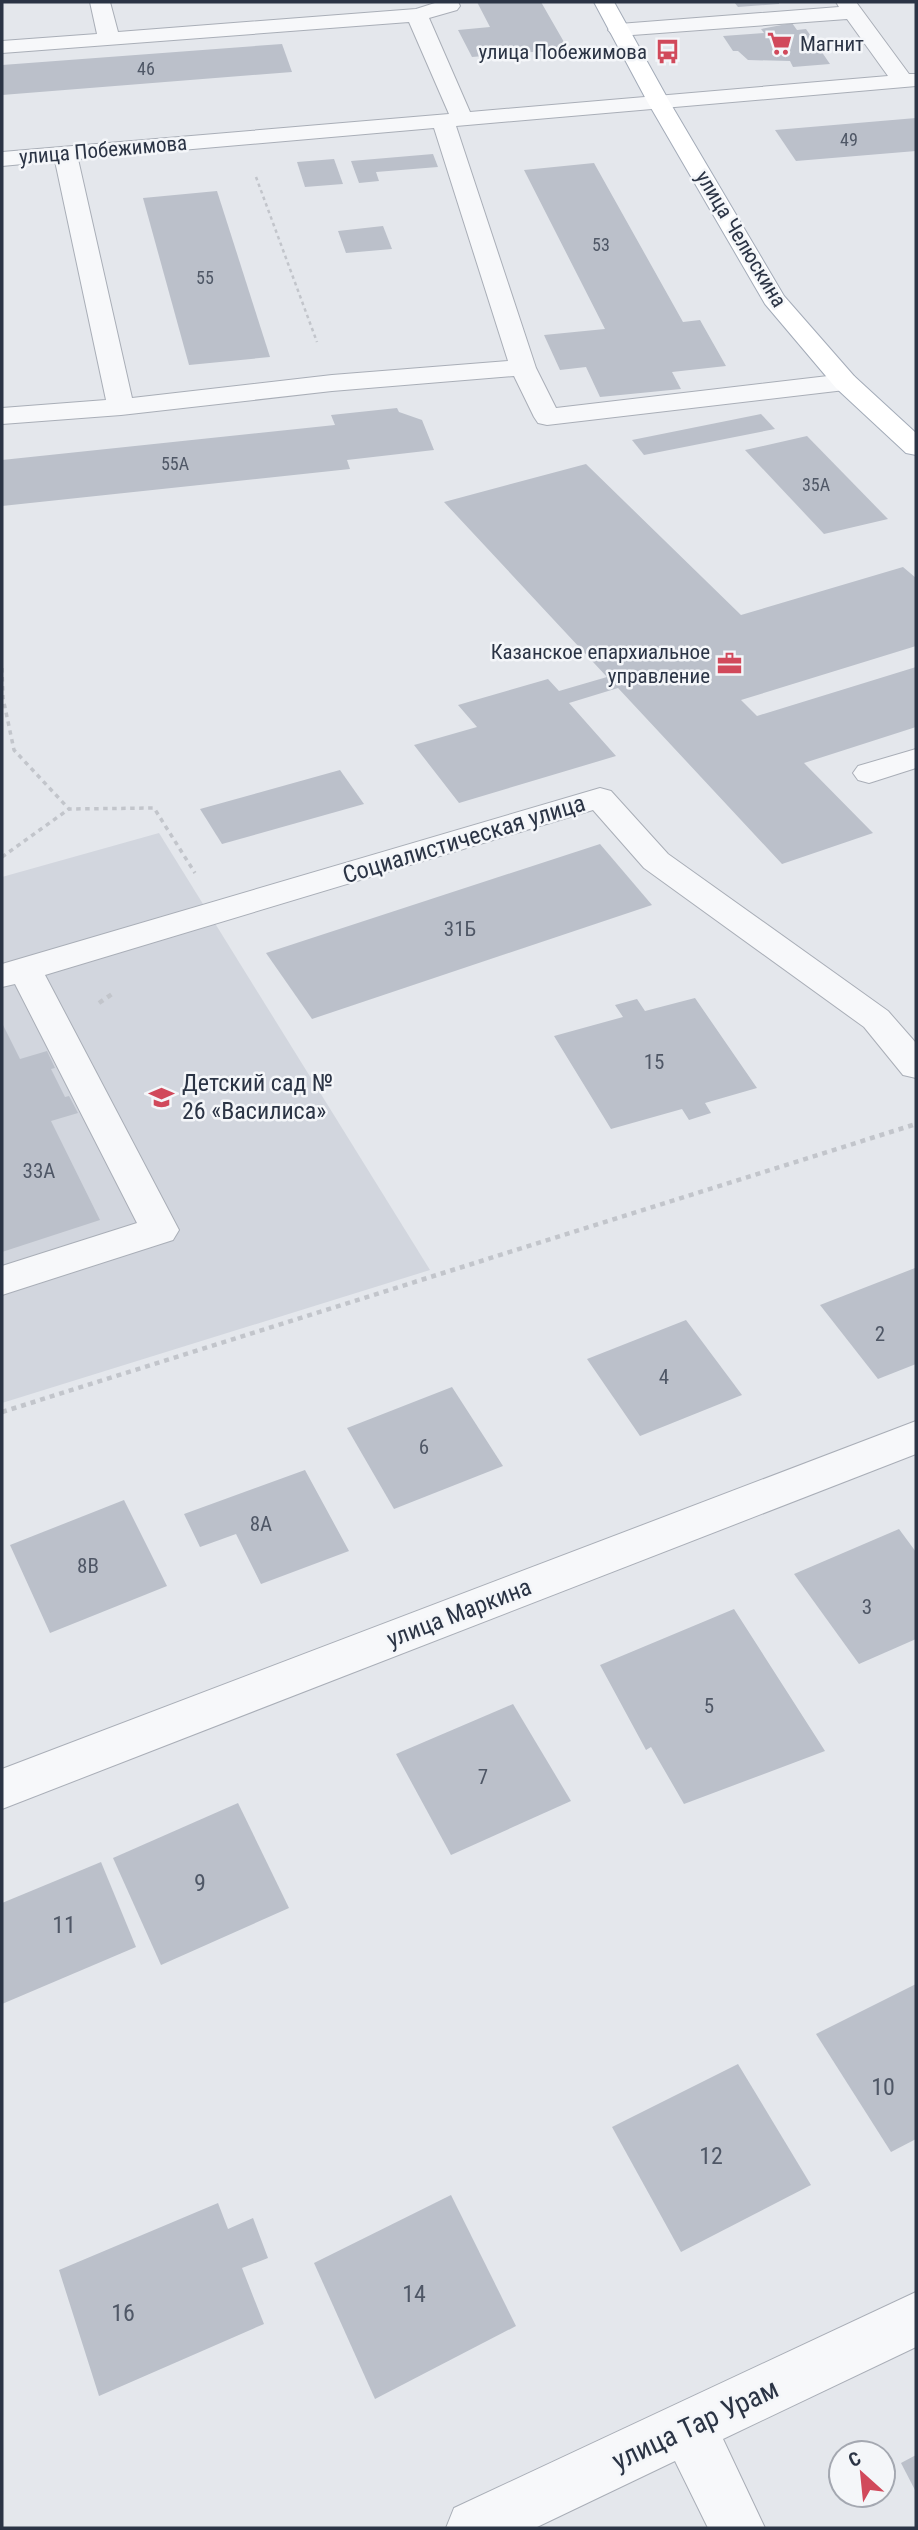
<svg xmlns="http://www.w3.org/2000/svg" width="918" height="2530" font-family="'Roboto Condensed',sans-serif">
  <rect width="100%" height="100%" fill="#e4e7ec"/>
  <path fill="#d2d6de" d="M 159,833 L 430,1270 L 2,1403 L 2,877 Z"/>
  <g fill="#bbc0ca">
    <path d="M 477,2 L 541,2 L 568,49 L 472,57 L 458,30 L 490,27 Z"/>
    <path d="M 734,2 L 779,2 L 779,4 L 738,7 Z"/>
    <path d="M 792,23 L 797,30 L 806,29 L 830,64 L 793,67 L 790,61 L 748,60 L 738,51 L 733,51 L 723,36 L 764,33 L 761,29 Z"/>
    <path d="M 282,44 L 292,72 L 2,95 L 2,65 Z"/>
    <path d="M 916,118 L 916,151 L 796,161 L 775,130 Z"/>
    <path d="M 433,154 L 438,167 L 376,172 L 379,181 L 359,183 L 351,161 Z"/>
    <path d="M 334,159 L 343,184 L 305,187 L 297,162 Z"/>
    <path d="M 594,163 L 683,322 L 700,320 L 726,366 L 672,372 L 681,389 L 600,397 L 586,367 L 560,370 L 544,335 L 605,329 L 524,170 Z"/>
    <path d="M 217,191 L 270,357 L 189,365 L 143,198 Z"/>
    <path d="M 383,226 L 392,249 L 346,253 L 338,231 Z"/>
    <path d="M 397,408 L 399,412 L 422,420 L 434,450 L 347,460 L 350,469 L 2,506 L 2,460 L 335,425 L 331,415 Z"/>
    <path d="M 761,414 L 775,429 L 644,455 L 632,440 Z"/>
    <path d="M 807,436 L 888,519 L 824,534 L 745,450 Z"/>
    <path d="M 586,464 L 741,615 L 903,567 L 916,578 L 916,646 L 741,700 L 757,716 L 916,667 L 916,727 L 804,763 L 873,833 L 782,864 L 618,688 L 569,703 L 616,756 L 459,803 L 414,745 L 477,727 L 458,705 L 548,679 L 559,691 L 607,677 L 444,502 Z"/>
    <path d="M 340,770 L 364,804 L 222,844 L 200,809 Z"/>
    <path d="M 600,844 L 652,905 L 312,1019 L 266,953 Z"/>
    <path d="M 695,998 L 757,1088 L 705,1103 L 711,1113 L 689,1120 L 682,1109 L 611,1129 L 554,1036 L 623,1017 L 615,1005 L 637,999 L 645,1011 Z"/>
    <path d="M 2,1023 L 20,1059 L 47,1051 L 55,1068 L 51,1069 L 65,1097 L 69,1096 L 78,1113 L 51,1121 L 100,1220 L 2,1252 Z"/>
    <path d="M 915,1268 L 916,1364 L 878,1379 L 820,1305 Z"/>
    <path d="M 686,1320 L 742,1395 L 640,1436 L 587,1359 Z"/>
    <path d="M 452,1387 L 503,1466 L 394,1509 L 347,1428 Z"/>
    <path d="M 305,1470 L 349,1551 L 261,1584 L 236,1534 L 200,1547 L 184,1514 Z"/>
    <path d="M 124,1500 L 167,1586 L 50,1633 L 10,1545 Z"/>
    <path d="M 899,1529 L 916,1552 L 916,1639 L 859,1664 L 794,1574 Z"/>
    <path d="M 734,1609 L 825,1751 L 684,1804 L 651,1747 L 646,1750 L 600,1665 Z"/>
    <path d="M 513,1704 L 571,1801 L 451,1855 L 396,1754 Z"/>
    <path d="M 238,1803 L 289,1908 L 161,1965 L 113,1858 Z"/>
    <path d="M 101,1862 L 136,1947 L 2,2004 L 2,1903 Z"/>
    <path d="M 916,1984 L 916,2139 L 891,2152 L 816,2034 Z"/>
    <path d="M 738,2064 L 811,2185 L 681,2252 L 612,2127 Z"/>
    <path d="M 451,2195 L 516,2326 L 375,2399 L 314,2263 Z"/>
    <path d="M 218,2203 L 228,2229 L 253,2218 L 268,2258 L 242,2268 L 264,2324 L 99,2396 L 59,2270 Z"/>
    <path d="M 916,2455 L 916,2492 L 901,2463 Z"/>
  </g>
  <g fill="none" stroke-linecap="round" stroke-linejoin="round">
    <defs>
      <g id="minor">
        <path d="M 90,2 L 110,2 L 118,32 L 416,9 L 438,2 L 458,2 L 460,6 L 457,10 L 429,18 L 470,112 L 888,76 L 847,19 L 619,36 L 612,34 L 608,30 L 612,26 L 619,24 L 839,7 L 836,2 L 856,2 L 909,74 L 916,74 L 916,86 L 456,126 L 536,368 L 556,408 L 845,374 L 854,376 L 858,382 L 854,388 L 845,390 L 547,425 L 538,423 L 534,417 L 514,376 L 332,391 L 121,415 L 2,424 L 2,408 L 106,400 L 55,161 L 2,166 L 2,152 L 449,114 L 409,22 L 2,53 L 2,41 L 97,34 ZM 434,128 L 508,361 L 332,375 L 132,398 L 78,159 Z"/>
        <path d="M 916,749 L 916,768 L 869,783 L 858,780 L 853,773 L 858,766 Z"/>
        <path d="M 600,788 L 611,791 L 668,854 L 888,1011 L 916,1043 L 916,1078 L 903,1075 L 864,1027 L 644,868 L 593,810 L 45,975 L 179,1230 L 173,1240 L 2,1295 L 2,1266 L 137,1223 L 15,984 L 2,987 L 2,964 Z"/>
        <path d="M 916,1421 L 916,1454 L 2,1809 L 2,1769 Z"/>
        <path d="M 916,2292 L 916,2347 L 723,2439 L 765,2528 L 708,2528 L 675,2461 L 535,2528 L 446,2528 L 454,2508 Z"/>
      </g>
      <path id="major" d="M 594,2 L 614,2 L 669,101 L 784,296 L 854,376 L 916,433 L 916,455 L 906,453 L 836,388 L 765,304 L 647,101 Z"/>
    </defs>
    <use href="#minor" stroke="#a9aeb7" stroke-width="2"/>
    <use href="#major" stroke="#a3abb8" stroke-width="2"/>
    <path stroke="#c2c5cb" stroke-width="2.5" stroke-dasharray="3.5 3.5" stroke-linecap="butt" d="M 256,177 L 317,342"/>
    <g stroke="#c2c5cb" stroke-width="3.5" stroke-dasharray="4.5 4.5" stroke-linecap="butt">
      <path d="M 2,668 L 3,698 L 14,750 L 69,809 L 154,808 L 195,873"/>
      <path d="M 2,857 L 69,809"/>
    </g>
    <g stroke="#c2c5cb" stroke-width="4.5" stroke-dasharray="5 5" stroke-linecap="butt">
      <path d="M 99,1003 L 115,992"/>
      <path d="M 2,1412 L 916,1124"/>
    </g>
    <use href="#minor" fill="#f7f8fa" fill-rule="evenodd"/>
    <use href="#major" fill="#fff" fill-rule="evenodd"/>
  </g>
  <defs>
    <symbol id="supermarket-bare" viewBox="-9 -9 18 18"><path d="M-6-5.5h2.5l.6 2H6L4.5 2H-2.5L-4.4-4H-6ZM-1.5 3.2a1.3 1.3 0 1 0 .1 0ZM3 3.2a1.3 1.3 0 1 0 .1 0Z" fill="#d1495b" stroke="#f4f6f9" stroke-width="2.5" paint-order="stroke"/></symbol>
    <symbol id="bus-bare" viewBox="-9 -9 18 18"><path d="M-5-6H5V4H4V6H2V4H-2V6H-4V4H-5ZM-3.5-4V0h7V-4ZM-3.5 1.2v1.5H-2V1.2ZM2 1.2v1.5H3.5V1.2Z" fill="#d1495b" stroke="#f4f6f9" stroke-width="2.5" paint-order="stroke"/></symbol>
    <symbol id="office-bare" viewBox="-9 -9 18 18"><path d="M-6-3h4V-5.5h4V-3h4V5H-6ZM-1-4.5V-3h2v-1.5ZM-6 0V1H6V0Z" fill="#d1495b" stroke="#f4f6f9" stroke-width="2.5" paint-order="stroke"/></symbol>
    <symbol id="school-bare" viewBox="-9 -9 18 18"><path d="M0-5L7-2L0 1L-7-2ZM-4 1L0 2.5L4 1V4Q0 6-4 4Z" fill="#d1495b" stroke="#f4f6f9" stroke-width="2.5" paint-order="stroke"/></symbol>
  </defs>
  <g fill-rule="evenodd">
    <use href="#supermarket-bare" x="762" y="26" width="35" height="35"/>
    <use href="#bus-bare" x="650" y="34" width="35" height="35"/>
    <use href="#office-bare" x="712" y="646" width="35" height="35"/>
    <use href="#school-bare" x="144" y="1080" width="35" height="35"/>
  </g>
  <g text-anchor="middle" stroke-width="5" stroke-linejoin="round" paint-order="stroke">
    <g font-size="18" fill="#4f5766">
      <text x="146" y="75">46</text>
      <text x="849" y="146">49</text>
      <text x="601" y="251">53</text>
      <text x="205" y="284">55</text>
      <text x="175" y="470">55А</text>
      <text x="816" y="491">35А</text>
    </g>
    <g font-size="21" fill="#2b3445" stroke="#f4f6f9" text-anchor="end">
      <text x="800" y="51" text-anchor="start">Магнит</text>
      <text x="647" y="59">улица Побежимова</text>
      <text x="710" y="659">Казанское епархиальное<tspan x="710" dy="24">управление</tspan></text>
    </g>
    <g font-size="21" fill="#2b3445" stroke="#f4f6f9">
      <text transform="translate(103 150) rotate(-5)" y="7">улица Побежимова</text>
      <text transform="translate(741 239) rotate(59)" y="7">улица Челюскина</text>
    </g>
    <g font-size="21" fill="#4f5766">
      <text x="460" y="936">31Б</text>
      <text x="654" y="1069">15</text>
      <text x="39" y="1178">33А</text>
      <text x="880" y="1341">2</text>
      <text x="664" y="1384">4</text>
      <text x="424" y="1454">6</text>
      <text x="261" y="1531">8А</text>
      <text x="88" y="1573">8В</text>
      <text x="867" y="1614">3</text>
      <text x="709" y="1713">5</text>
      <text x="483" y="1784">7</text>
    </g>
    <g font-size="24" fill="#2b3445" stroke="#f4f6f9">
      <text transform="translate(464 839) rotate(-17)" y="8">Социалистическая улица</text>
      <text transform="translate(459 1613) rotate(-21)" y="8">улица Маркина</text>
    </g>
    <g font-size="24" fill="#2b3445" stroke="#f4f6f9" text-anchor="start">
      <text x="182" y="1091">Детский сад №<tspan x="182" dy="28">26 «Василиса»</tspan></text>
    </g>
    <g font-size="24" fill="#4f5766">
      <text x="200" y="1891">9</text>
      <text x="64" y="1933">11</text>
      <text x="883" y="2095">10</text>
      <text x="711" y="2164">12</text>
      <text x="414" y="2302">14</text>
      <text x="123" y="2321">16</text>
    </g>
    <g font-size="28" fill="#2b3445" stroke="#f4f6f9">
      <text transform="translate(695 2424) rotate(-25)" y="10">улица Тар Урам</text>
    </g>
  </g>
  <rect width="918" height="2530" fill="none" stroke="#2b3445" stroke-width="7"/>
  <g transform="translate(862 2474) rotate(333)"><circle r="33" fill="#f4f6f9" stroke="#a4a8b1" stroke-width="2"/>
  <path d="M0-5L12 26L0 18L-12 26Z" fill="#d1495b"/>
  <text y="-10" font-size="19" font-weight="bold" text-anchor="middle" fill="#2b3445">С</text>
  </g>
</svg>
